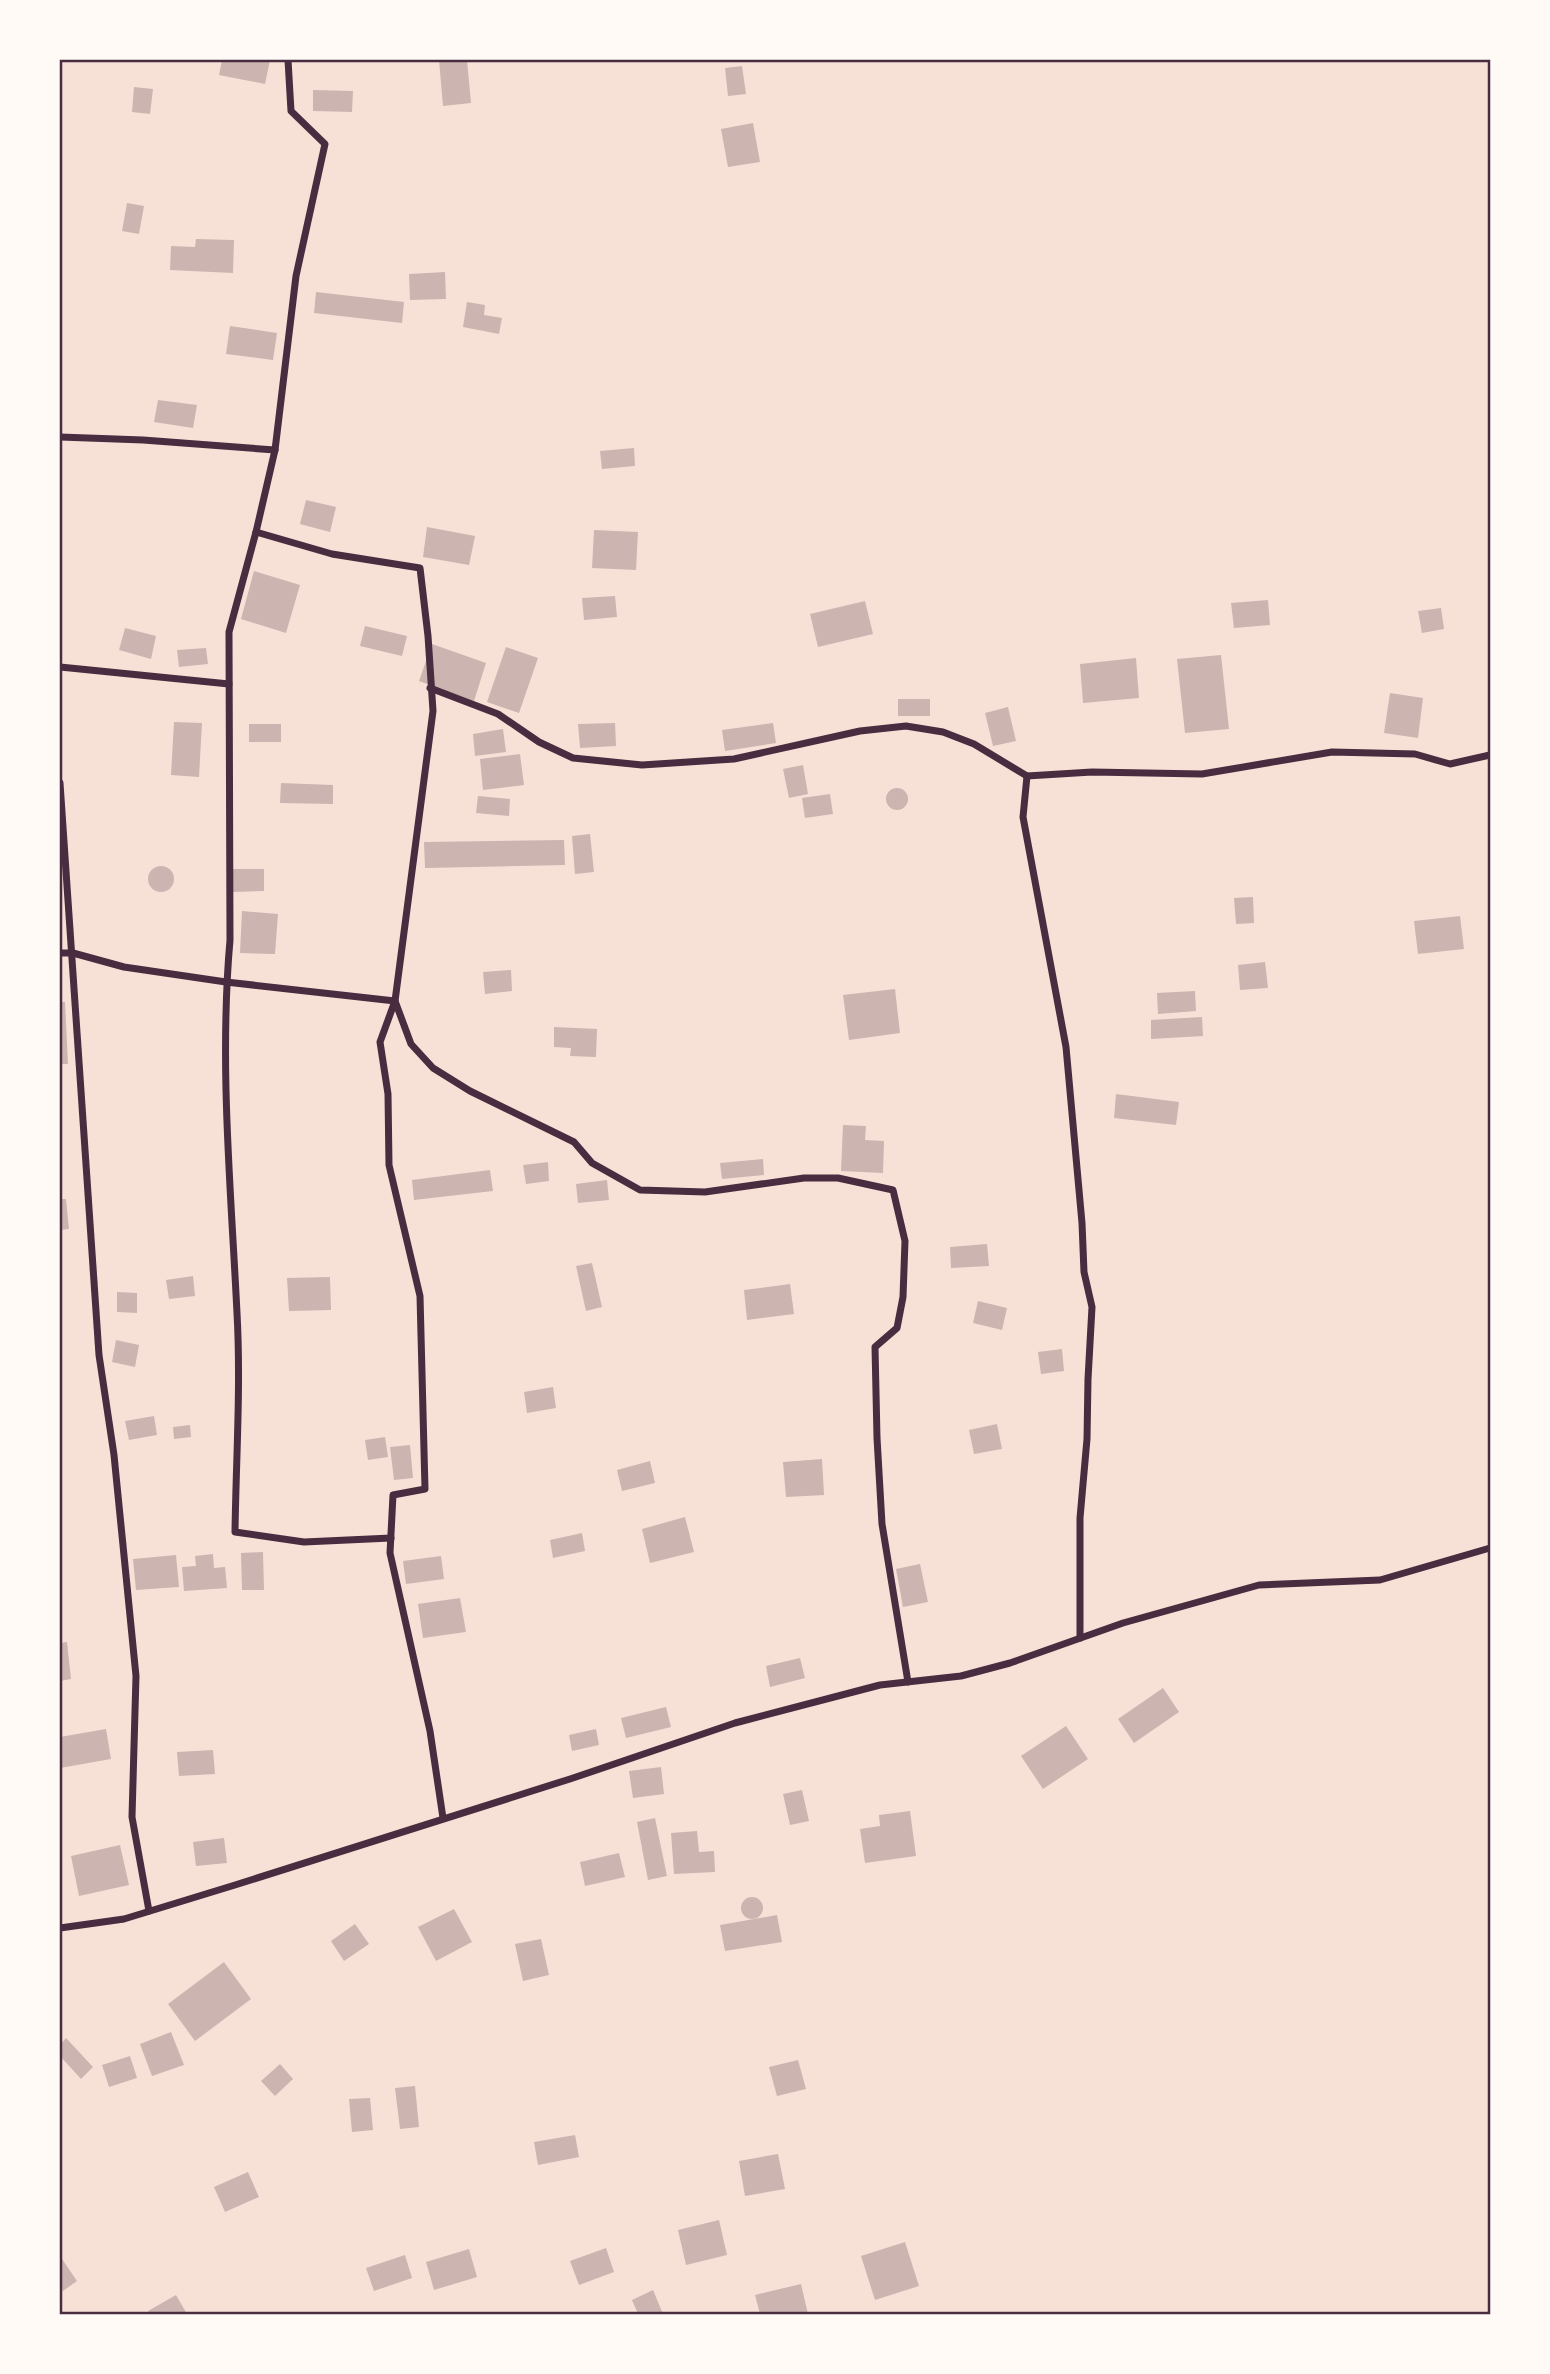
<svg xmlns="http://www.w3.org/2000/svg" width="1550" height="2374" font-family="Poppins,sans-serif">
  <rect width="100%" height="100%" fill="#f7e1d7"/>
  <g fill="#ccb4b1">
    <path d="M 222,60 L 270,60 L 265,84 L 219,75 Z"/>
    <path d="M 439,60 L 467,60 L 471,103 L 443,106 Z"/>
    <path d="M 742,66 L 746,94 L 728,96 L 725,68 Z"/>
    <path d="M 134,87 L 153,89 L 150,114 L 132,112 Z"/>
    <path d="M 313,90 L 353,91 L 352,112 L 313,111 Z"/>
    <path d="M 753,123 L 760,162 L 728,167 L 721,129 Z"/>
    <path d="M 127,203 L 144,206 L 139,234 L 122,231 Z"/>
    <path d="M 196,239 L 234,240 L 233,273 L 170,270 L 171,246 L 195,247 Z"/>
    <path d="M 445,272 L 446,299 L 410,300 L 409,274 Z"/>
    <path d="M 316,292 L 404,302 L 402,323 L 314,313 Z"/>
    <path d="M 467,302 L 485,305 L 484,315 L 502,318 L 499,334 L 463,327 Z"/>
    <path d="M 230,326 L 277,333 L 273,360 L 226,354 Z"/>
    <path d="M 158,400 L 197,405 L 193,428 L 154,422 Z"/>
    <path d="M 634,448 L 635,466 L 602,469 L 600,451 Z"/>
    <path d="M 306,500 L 336,507 L 330,532 L 300,524 Z"/>
    <path d="M 427,527 L 475,536 L 469,565 L 423,557 Z"/>
    <path d="M 594,530 L 638,532 L 636,570 L 592,568 Z"/>
    <path d="M 254,571 L 300,585 L 286,633 L 241,619 Z"/>
    <path d="M 615,596 L 617,617 L 584,620 L 582,598 Z"/>
    <path d="M 1268,600 L 1270,625 L 1234,628 L 1231,603 Z"/>
    <path d="M 865,601 L 873,634 L 818,647 L 810,614 Z"/>
    <path d="M 1441,608 L 1444,629 L 1422,633 L 1418,611 Z"/>
    <path d="M 365,626 L 407,636 L 402,656 L 360,646 Z"/>
    <path d="M 125,628 L 156,636 L 151,659 L 119,650 Z"/>
    <path d="M 432,644 L 486,663 L 474,701 L 419,681 Z"/>
    <path d="M 506,647 L 538,658 L 519,713 L 487,702 Z"/>
    <path d="M 206,648 L 208,664 L 179,667 L 177,650 Z"/>
    <path d="M 1221,655 L 1229,729 L 1185,733 L 1177,659 Z"/>
    <path d="M 1136,658 L 1139,698 L 1083,703 L 1080,664 Z"/>
    <path d="M 1390,693 L 1423,698 L 1418,738 L 1384,733 Z"/>
    <rect x="898" y="699" width="32" height="17"/>
    <path d="M 1008,707 L 1016,741 L 993,746 L 985,713 Z"/>
    <path d="M 174,722 L 202,723 L 199,777 L 171,775 Z"/>
    <path d="M 615,723 L 616,746 L 580,748 L 578,724 Z"/>
    <path d="M 773,723 L 776,743 L 725,751 L 722,730 Z"/>
    <rect x="249" y="724" width="32" height="18"/>
    <path d="M 503,729 L 506,752 L 475,756 L 473,734 Z"/>
    <path d="M 520,754 L 524,785 L 483,790 L 480,759 Z"/>
    <path d="M 803,765 L 808,794 L 789,798 L 783,769 Z"/>
    <path d="M 281,783 L 333,785 L 333,804 L 280,803 Z"/>
    <circle cx="897" cy="799" r="11"/>
    <path d="M 830,794 L 833,814 L 805,818 L 802,798 Z"/>
    <path d="M 478,796 L 510,799 L 509,816 L 476,813 Z"/>
    <path d="M 590,834 L 594,872 L 575,874 L 572,836 Z"/>
    <path d="M 564,840 L 565,865 L 425,868 L 424,842 Z"/>
    <circle cx="161" cy="879" r="13"/>
    <path d="M 231,869 L 264,869 L 264,891 L 232,892 Z"/>
    <path d="M 1253,897 L 1254,923 L 1236,924 L 1234,898 Z"/>
    <path d="M 242,911 L 278,914 L 275,954 L 240,953 Z"/>
    <path d="M 1460,916 L 1464,949 L 1418,954 L 1414,921 Z"/>
    <path d="M 1265,962 L 1268,988 L 1240,990 L 1238,965 Z"/>
    <path d="M 511,970 L 512,991 L 485,994 L 483,972 Z"/>
    <path d="M 895,989 L 900,1033 L 849,1040 L 843,995 Z"/>
    <path d="M 1195,991 L 1196,1011 L 1158,1014 L 1157,993 Z"/>
    <path d="M 60,1002 L 65,1002 L 68,1064 L 60,1064 Z"/>
    <path d="M 1202,1017 L 1203,1036 L 1151,1039 L 1151,1020 Z"/>
    <path d="M 554,1027 L 597,1029 L 596,1057 L 570,1056 L 571,1048 L 554,1047 Z"/>
    <path d="M 1116,1094 L 1179,1102 L 1176,1125 L 1114,1118 Z"/>
    <path d="M 843,1125 L 866,1126 L 865,1140 L 884,1141 L 883,1173 L 841,1171 Z"/>
    <path d="M 763,1159 L 764,1175 L 722,1179 L 720,1163 Z"/>
    <path d="M 548,1162 L 549,1181 L 526,1184 L 523,1165 Z"/>
    <path d="M 490,1170 L 493,1191 L 414,1200 L 412,1180 Z"/>
    <path d="M 607,1180 L 609,1200 L 578,1203 L 576,1184 Z"/>
    <path d="M 60,1199 L 66,1199 L 69,1229 L 60,1230 Z"/>
    <path d="M 987,1244 L 989,1266 L 951,1268 L 950,1247 Z"/>
    <path d="M 592,1263 L 602,1307 L 586,1311 L 576,1266 Z"/>
    <path d="M 193,1276 L 195,1296 L 169,1299 L 166,1280 Z"/>
    <path d="M 330,1277 L 331,1310 L 289,1311 L 287,1278 Z"/>
    <path d="M 790,1284 L 794,1314 L 747,1320 L 744,1290 Z"/>
    <path d="M 117,1292 L 137,1293 L 137,1313 L 117,1312 Z"/>
    <path d="M 978,1301 L 1007,1308 L 1002,1330 L 973,1323 Z"/>
    <path d="M 116,1340 L 139,1345 L 135,1367 L 112,1362 Z"/>
    <path d="M 1062,1349 L 1064,1371 L 1041,1374 L 1038,1352 Z"/>
    <path d="M 553,1387 L 556,1408 L 527,1413 L 524,1392 Z"/>
    <path d="M 154,1416 L 157,1435 L 129,1440 L 125,1421 Z"/>
    <path d="M 997,1424 L 1002,1449 L 974,1454 L 969,1430 Z"/>
    <path d="M 190,1425 L 191,1437 L 174,1439 L 173,1427 Z"/>
    <path d="M 385,1437 L 388,1457 L 368,1460 L 365,1440 Z"/>
    <path d="M 410,1445 L 413,1478 L 394,1480 L 390,1447 Z"/>
    <path d="M 822,1459 L 824,1495 L 786,1497 L 783,1462 Z"/>
    <path d="M 650,1461 L 655,1483 L 622,1491 L 617,1470 Z"/>
    <path d="M 685,1517 L 694,1552 L 650,1563 L 642,1529 Z"/>
    <path d="M 582,1533 L 585,1551 L 553,1558 L 550,1540 Z"/>
    <path d="M 263,1552 L 264,1590 L 242,1590 L 241,1553 Z"/>
    <path d="M 213,1554 L 214,1568 L 225,1567 L 227,1588 L 184,1591 L 182,1567 L 196,1566 L 195,1556 Z"/>
    <path d="M 176,1555 L 179,1587 L 136,1590 L 133,1559 Z"/>
    <path d="M 441,1556 L 444,1579 L 406,1584 L 403,1561 Z"/>
    <path d="M 920,1564 L 928,1602 L 903,1607 L 896,1569 Z"/>
    <path d="M 460,1598 L 466,1632 L 423,1638 L 418,1604 Z"/>
    <path d="M 67,1642 L 71,1679 L 60,1681 L 60,1643 Z"/>
    <path d="M 800,1658 L 805,1678 L 770,1687 L 766,1666 Z"/>
    <path d="M 1163,1688 L 1179,1712 L 1134,1743 L 1118,1719 Z"/>
    <path d="M 666,1707 L 671,1727 L 626,1738 L 621,1718 Z"/>
    <path d="M 1066,1726 L 1088,1759 L 1043,1789 L 1021,1756 Z"/>
    <path d="M 106,1729 L 111,1759 L 60,1768 L 60,1737 Z"/>
    <path d="M 596,1729 L 599,1745 L 572,1751 L 569,1735 Z"/>
    <path d="M 213,1750 L 215,1774 L 179,1776 L 177,1752 Z"/>
    <path d="M 661,1767 L 664,1794 L 633,1798 L 629,1771 Z"/>
    <path d="M 802,1790 L 809,1821 L 790,1825 L 783,1794 Z"/>
    <path d="M 910,1811 L 916,1856 L 865,1863 L 860,1829 L 880,1826 L 879,1815 Z"/>
    <path d="M 655,1818 L 667,1876 L 648,1880 L 637,1822 Z"/>
    <path d="M 697,1831 L 699,1852 L 714,1851 L 715,1872 L 674,1874 L 671,1833 Z"/>
    <path d="M 224,1838 L 227,1863 L 196,1866 L 193,1842 Z"/>
    <path d="M 120,1845 L 129,1885 L 79,1896 L 71,1856 Z"/>
    <path d="M 619,1853 L 625,1877 L 585,1886 L 580,1862 Z"/>
    <circle cx="752" cy="1908" r="11"/>
    <path d="M 454,1909 L 472,1942 L 436,1961 L 418,1927 Z"/>
    <path d="M 777,1915 L 782,1942 L 725,1951 L 720,1925 Z"/>
    <path d="M 355,1924 L 369,1944 L 344,1961 L 331,1941 Z"/>
    <path d="M 541,1939 L 549,1975 L 523,1981 L 515,1944 Z"/>
    <path d="M 224,1962 L 251,1999 L 195,2041 L 168,2004 Z"/>
    <path d="M 171,2032 L 184,2065 L 152,2076 L 140,2044 Z"/>
    <path d="M 66,2038 L 93,2067 L 81,2079 L 60,2056 L 60,2045 Z"/>
    <path d="M 130,2056 L 137,2078 L 109,2087 L 102,2065 Z"/>
    <path d="M 798,2060 L 806,2089 L 777,2096 L 769,2067 Z"/>
    <path d="M 280,2064 L 293,2079 L 275,2096 L 261,2081 Z"/>
    <path d="M 415,2086 L 419,2127 L 400,2129 L 395,2088 Z"/>
    <path d="M 370,2098 L 373,2130 L 352,2132 L 349,2099 Z"/>
    <path d="M 575,2135 L 579,2157 L 538,2165 L 534,2142 Z"/>
    <path d="M 778,2154 L 785,2189 L 745,2196 L 739,2161 Z"/>
    <path d="M 248,2172 L 259,2197 L 225,2212 L 214,2187 Z"/>
    <path d="M 719,2220 L 727,2255 L 686,2265 L 678,2230 Z"/>
    <path d="M 905,2242 L 919,2286 L 875,2300 L 861,2256 Z"/>
    <path d="M 606,2248 L 614,2272 L 579,2285 L 570,2261 Z"/>
    <path d="M 469,2249 L 477,2277 L 434,2290 L 426,2262 Z"/>
    <path d="M 405,2255 L 412,2278 L 374,2291 L 366,2268 Z"/>
    <path d="M 60,2256 L 77,2281 L 63,2291 L 60,2285 Z"/>
    <path d="M 801,2284 L 808,2314 L 760,2314 L 755,2295 Z"/>
    <path d="M 653,2290 L 663,2314 L 638,2314 L 632,2300 Z"/>
    <path d="M 176,2295 L 187,2314 L 150,2314 L 148,2311 Z"/>
  </g>
  <g fill="none" stroke-linecap="round" stroke-linejoin="round">
    <g stroke="#4a2c40" stroke-width="7">
      <path d="M 288,60 L 291,111 L 325,144 L 296,276 L 275,450 L 256,532 L 229,632 L 230,940 C 219,1064 231,1190 237,1313 C 241,1386 236,1460 235,1532 L 304,1542 L 391,1538"/>
      <path d="M 60,437 L 143,440 L 275,450"/>
      <path d="M 256,532 L 332,554 L 420,568 L 428,636 L 433,711 L 395,1001 L 380,1042 L 388,1094 L 389,1165 L 420,1296 L 425,1489 L 393,1495 L 390,1553 L 430,1731 L 443,1818"/>
      <path d="M 60,667 L 229,684"/>
      <path d="M 430,688 L 498,714 L 539,742 L 573,758 L 642,765 L 734,759 L 860,731 L 906,726 L 943,732 L 974,744 L 1027,776 L 1092,772 L 1202,774 L 1332,752 L 1415,754 L 1450,764 L 1490,755"/>
      <path d="M 1027,776 L 1023,817 L 1066,1047 L 1082,1223 L 1084,1272 L 1092,1307 L 1088,1379 L 1087,1439 L 1080,1518 L 1080,1638"/>
      <path d="M 60,783 L 99,1355 L 114,1455 L 136,1676 L 132,1817 L 149,1911"/>
      <path d="M 60,953 L 73,953 L 124,967 L 226,982 L 395,1001 L 411,1044 L 433,1068 L 470,1091 L 574,1142 L 592,1163 L 640,1190 L 705,1192 L 804,1178 L 838,1178 L 893,1190 L 905,1241 L 903,1297 L 897,1328 L 875,1347 L 877,1438 L 882,1524 L 908,1682"/>
      <path d="M 60,1928 L 124,1919 L 235,1885 L 570,1779 L 735,1723 L 880,1685 L 961,1676 L 1010,1663 L 1123,1623 L 1259,1585 L 1380,1580 L 1490,1548"/>
    </g>
  </g>
  <rect width="1550" height="2374" fill="none" stroke="#fffaf5" stroke-width="122"/>
  <rect x="61" y="61" width="1428" height="2252" fill="none" stroke="#4a2c40" stroke-width="2.5"/>
</svg>
